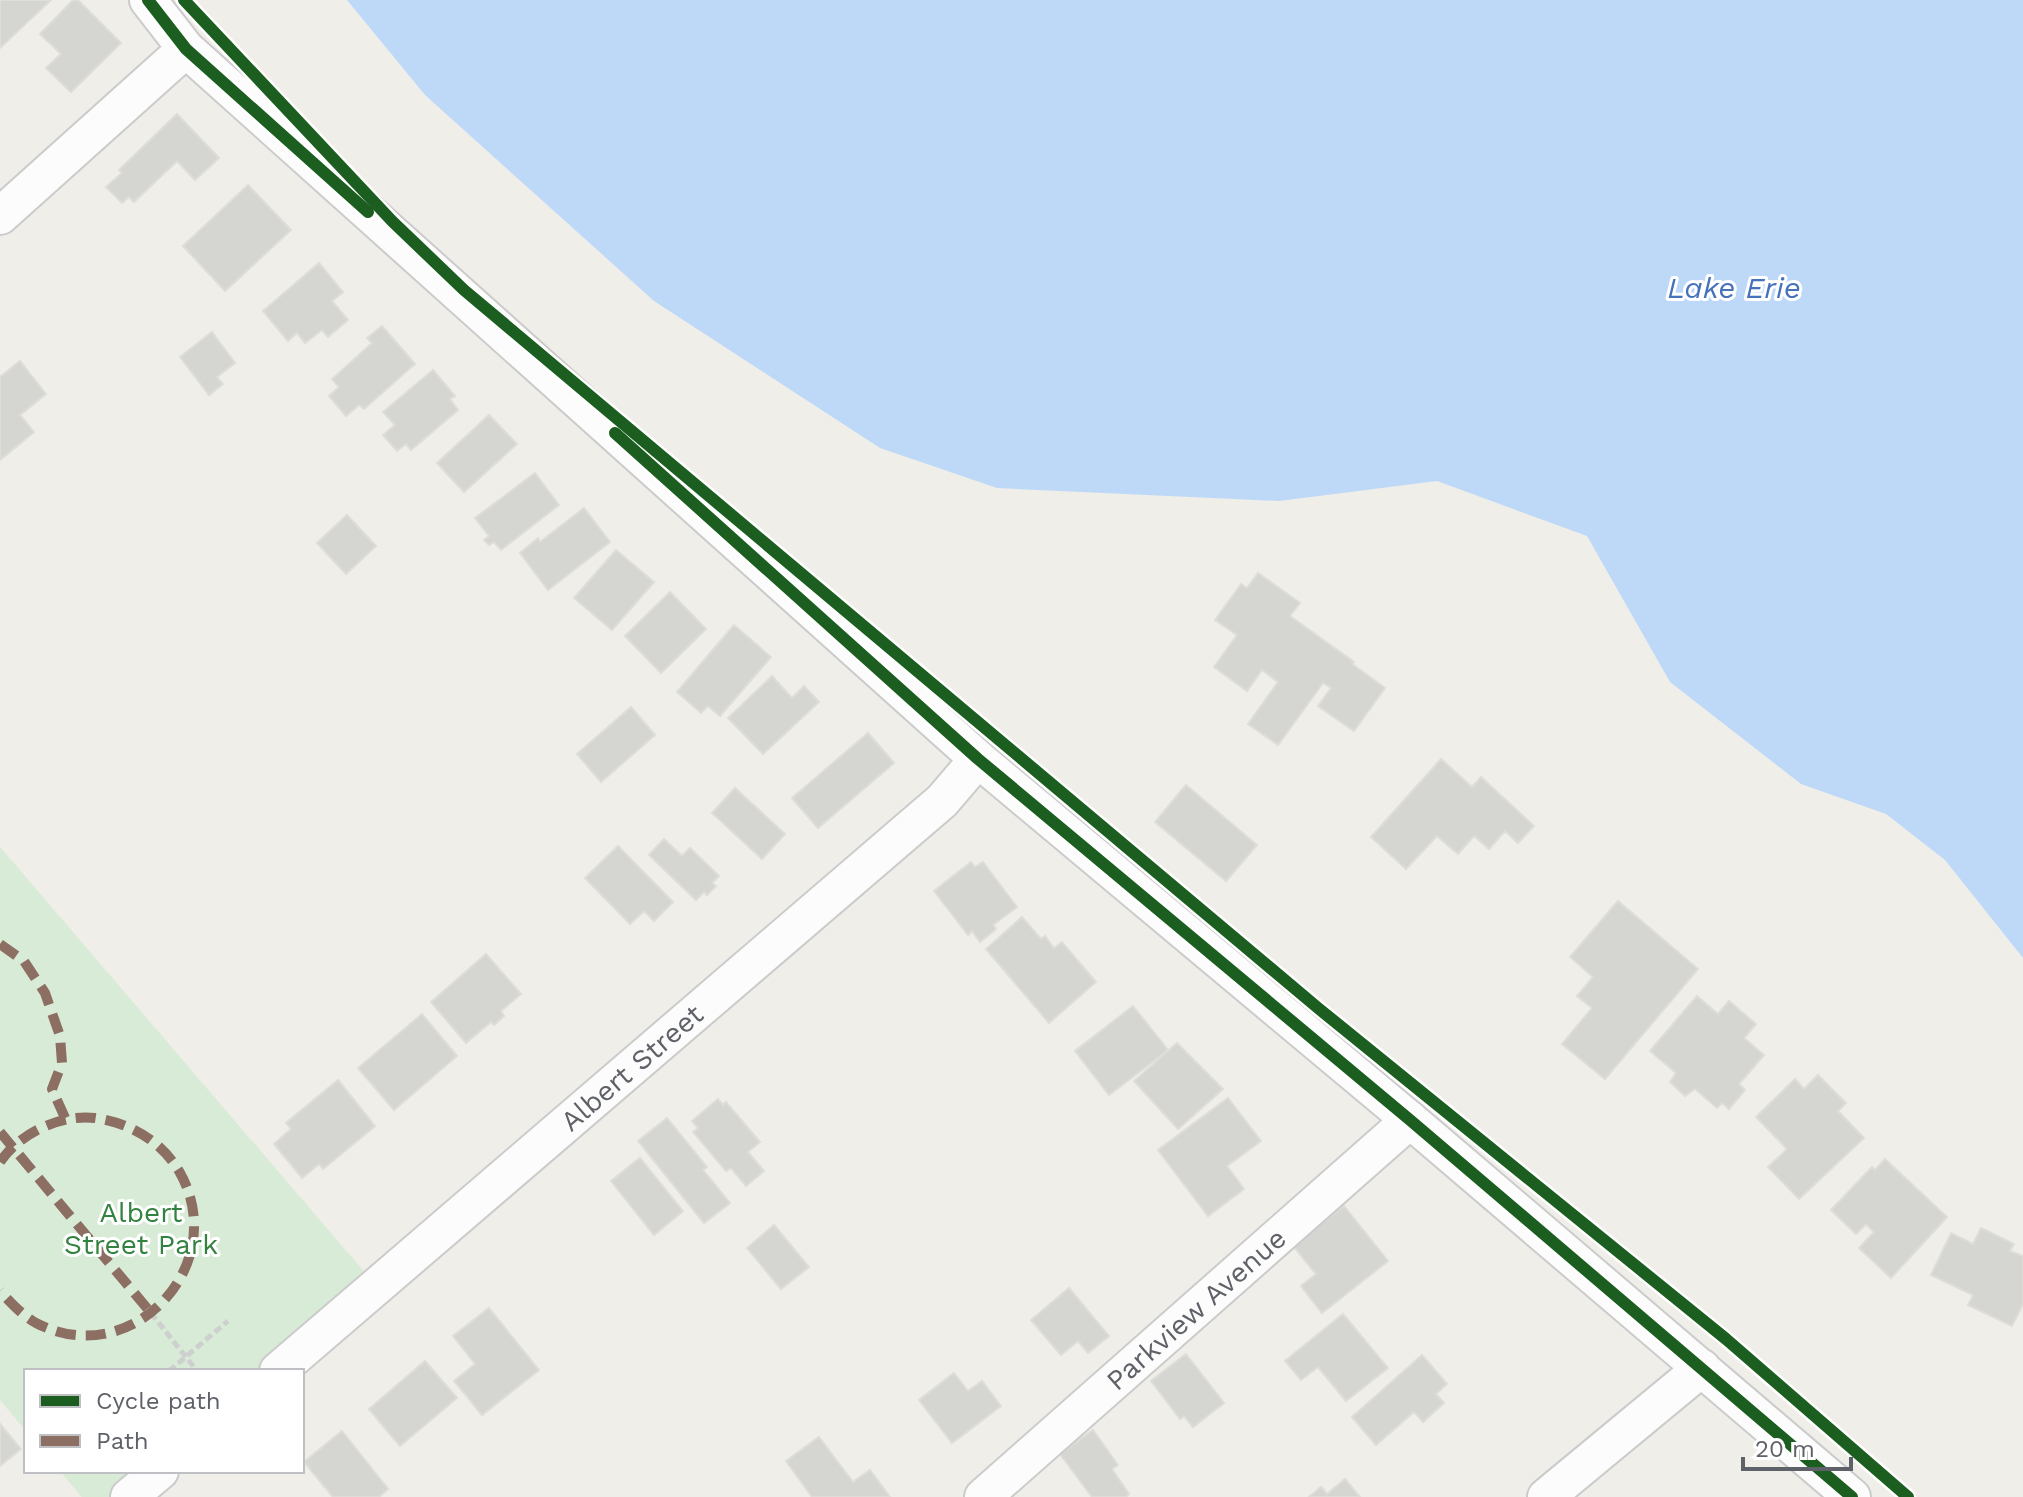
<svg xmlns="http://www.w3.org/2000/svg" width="2023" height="1497" font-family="'Work Sans',sans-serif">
  <rect width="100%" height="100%" fill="#efeee9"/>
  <g fill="#d7ebd7">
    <path d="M 0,847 L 378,1288 L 281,1371 L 26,1371 L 26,1431 L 0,1400 Z"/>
    <path d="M 60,1471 L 165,1471 L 134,1497 L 82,1497 Z"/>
  </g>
  <path fill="#bed9f8" d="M 347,0 L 2023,0 L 2023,958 L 1945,860 L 1886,814 L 1801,784 L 1670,682 L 1587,536 L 1437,481 L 1279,501 L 997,488 L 880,448 L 654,301 L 425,95 Z"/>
  <g fill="#d5d5d2" stroke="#deddd8" stroke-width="2">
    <path d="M 0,0 L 51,0 L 0,48 Z"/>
    <path d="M 73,0 L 78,0 L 121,43 L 71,92 L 46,68 L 61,54 L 40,34 Z"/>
    <path d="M 177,114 L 219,158 L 195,180 L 177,161 L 134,202 L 129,197 L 122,203 L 106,187 L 122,173 L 119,170 Z"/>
    <path d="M 248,185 L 291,230 L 225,291 L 183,246 Z"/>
    <path d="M 319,263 L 343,292 L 332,301 L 348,320 L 328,337 L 322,330 L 305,343 L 297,333 L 288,341 L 263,311 Z"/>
    <path d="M 382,326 L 415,364 L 364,409 L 359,405 L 346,416 L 329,396 L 339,387 L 332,379 L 372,343 L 367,338 Z"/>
    <path d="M 212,332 L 235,363 L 217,377 L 223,384 L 209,395 L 180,357 Z"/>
    <path d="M 20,361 L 46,394 L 20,415 L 34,432 L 0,460 L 0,377 Z"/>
    <path d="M 433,370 L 455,396 L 450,399 L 458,410 L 411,450 L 406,444 L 397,451 L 383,435 L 395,425 L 383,412 Z"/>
    <path d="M 489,415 L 517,444 L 464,492 L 437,463 Z"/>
    <path d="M 535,473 L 559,505 L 501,550 L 494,542 L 489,545 L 484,540 L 489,536 L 475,518 Z"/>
    <path d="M 584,508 L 610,542 L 548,590 L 520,553 L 538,538 L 540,542 Z"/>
    <path d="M 347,515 L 376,546 L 346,574 L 317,543 Z"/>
    <path d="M 616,550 L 654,582 L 612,630 L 574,598 Z"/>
    <path d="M 1258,573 L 1300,603 L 1290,616 L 1354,662 L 1352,664 L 1385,688 L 1354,731 L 1318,706 L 1331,688 L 1323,683 L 1278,745 L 1248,724 L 1278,682 L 1262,670 L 1247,691 L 1214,667 L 1237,635 L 1215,620 L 1241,584 L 1247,588 Z"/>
    <path d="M 670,592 L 706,629 L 661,673 L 625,636 Z"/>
    <path d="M 734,625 L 771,657 L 720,716 L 708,706 L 701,713 L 677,692 Z"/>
    <path d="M 772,676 L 792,698 L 804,686 L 819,702 L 763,754 L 728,718 Z"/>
    <path d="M 631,707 L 655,735 L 601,782 L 577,754 Z"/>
    <path d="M 868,733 L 894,763 L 818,828 L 792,798 Z"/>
    <path d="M 1441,759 L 1472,787 L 1481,777 L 1534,826 L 1518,843 L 1505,831 L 1489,849 L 1474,836 L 1458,854 L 1437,836 L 1406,869 L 1371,837 Z"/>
    <path d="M 1186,785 L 1257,845 L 1226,881 L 1155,822 Z"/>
    <path d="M 735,788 L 785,834 L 762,859 L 712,813 Z"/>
    <path d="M 664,839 L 682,856 L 690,848 L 719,876 L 712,883 L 716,886 L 707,895 L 704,892 L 696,900 L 649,855 Z"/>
    <path d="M 618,846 L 673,902 L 654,921 L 644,911 L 630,924 L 585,878 Z"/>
    <path d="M 971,862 L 975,867 L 983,862 L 1017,907 L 993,925 L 996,929 L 980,942 L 972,931 L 968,935 L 934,891 Z"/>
    <path d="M 1618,901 L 1698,969 L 1605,1079 L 1562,1044 L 1592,1008 L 1577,996 L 1593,977 L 1570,957 Z"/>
    <path d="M 1022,917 L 1041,939 L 1045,936 L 1054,948 L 1062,942 L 1096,982 L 1049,1023 L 986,949 Z"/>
    <path d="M 486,954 L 521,994 L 501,1011 L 504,1016 L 494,1025 L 491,1022 L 466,1043 L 431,1002 Z"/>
    <path d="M 1697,996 L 1718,1014 L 1729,1001 L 1756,1024 L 1744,1038 L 1764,1055 L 1739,1084 L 1745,1090 L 1729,1109 L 1722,1103 L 1717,1108 L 1695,1089 L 1685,1096 L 1670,1082 L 1676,1073 L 1650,1051 Z"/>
    <path d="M 1133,1006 L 1168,1050 L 1109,1095 L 1075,1051 Z"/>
    <path d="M 422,1014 L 457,1056 L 394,1110 L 358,1068 Z"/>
    <path d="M 1177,1043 L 1223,1089 L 1178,1129 L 1134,1081 Z"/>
    <path d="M 1818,1075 L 1846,1103 L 1838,1111 L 1864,1138 L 1799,1199 L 1768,1167 L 1787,1149 L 1756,1117 L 1795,1079 L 1804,1089 Z"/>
    <path d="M 338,1080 L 375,1126 L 323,1169 L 319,1164 L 302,1178 L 274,1144 L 291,1129 L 286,1123 Z"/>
    <path d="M 1228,1098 L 1261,1141 L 1227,1166 L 1244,1189 L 1208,1216 L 1158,1150 Z"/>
    <path d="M 718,1099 L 723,1105 L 726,1102 L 760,1142 L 748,1152 L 764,1171 L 746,1186 L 731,1168 L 726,1171 L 693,1132 L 698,1128 L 692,1121 Z"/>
    <path d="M 667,1118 L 707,1167 L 703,1170 L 730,1203 L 704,1223 L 638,1141 Z"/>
    <path d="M 640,1158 L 683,1211 L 654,1235 L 611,1181 Z"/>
    <path d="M 1885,1159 L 1947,1217 L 1891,1278 L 1859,1248 L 1874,1232 L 1866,1224 L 1856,1234 L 1831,1210 L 1872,1167 L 1875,1170 Z"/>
    <path d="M 1344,1206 L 1388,1261 L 1322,1313 L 1301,1286 L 1316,1274 L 1293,1246 Z"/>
    <path d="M 774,1225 L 809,1267 L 781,1289 L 747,1248 Z"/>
    <path d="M 1981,1228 L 2014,1244 L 2010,1251 L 2023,1256 L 2023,1304 L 2012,1326 L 1968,1305 L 1973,1295 L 1931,1275 L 1951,1233 L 1973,1244 Z"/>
    <path d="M 1069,1288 L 1109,1336 L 1088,1353 L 1078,1341 L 1061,1355 L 1031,1320 Z"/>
    <path d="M 489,1308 L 539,1370 L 482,1415 L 454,1381 L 475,1364 L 453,1336 Z"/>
    <path d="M 1343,1314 L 1388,1368 L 1346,1401 L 1318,1367 L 1301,1380 L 1285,1361 Z"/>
    <path d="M 1186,1354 L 1224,1403 L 1193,1427 L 1184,1416 L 1180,1419 L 1151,1381 Z"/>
    <path d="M 1422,1355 L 1447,1384 L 1436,1394 L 1444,1403 L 1423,1422 L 1414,1412 L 1376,1445 L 1352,1417 Z"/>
    <path d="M 425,1361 L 457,1398 L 400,1446 L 369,1409 Z"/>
    <path d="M 954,1373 L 968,1391 L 982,1381 L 1001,1406 L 952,1443 L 919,1400 Z"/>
    <path d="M 0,1424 L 21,1449 L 0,1466 Z"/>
    <path d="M 1093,1430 L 1118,1465 L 1112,1469 L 1129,1494 L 1126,1497 L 1092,1497 L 1060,1454 Z"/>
    <path d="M 342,1431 L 388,1489 L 379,1497 L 333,1497 L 304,1462 Z"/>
    <path d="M 819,1437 L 853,1482 L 870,1470 L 890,1497 L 812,1497 L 786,1461 Z"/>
    <path d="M 1345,1479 L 1360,1497 L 1309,1497 L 1321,1487 L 1327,1494 Z"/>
  </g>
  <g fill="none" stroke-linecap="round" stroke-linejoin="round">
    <defs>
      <g id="street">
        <path d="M 148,0 L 186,49 L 978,759 L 1410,1120 L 1852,1497"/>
        <path d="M 0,216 L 186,49"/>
        <path id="s1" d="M 278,1371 L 942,801 L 978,759"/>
        <path d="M 129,1497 L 160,1471"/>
        <path id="s2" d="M 983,1497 L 1410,1120"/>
        <path d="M 1546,1497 L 1702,1368"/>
      </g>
    </defs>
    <use href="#street" stroke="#cccbcb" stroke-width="40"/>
    <g stroke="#cdd0ce" stroke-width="5" stroke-dasharray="8 4" stroke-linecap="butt">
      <path d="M 151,1313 L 197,1371"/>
      <path d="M 169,1371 L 228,1321"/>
    </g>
    <use href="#street" stroke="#fdfcfc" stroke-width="36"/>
    <g stroke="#8d6e63" stroke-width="10" stroke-dasharray="20 10" stroke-linecap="butt">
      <path d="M 0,944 L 24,961 L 45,993 L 60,1036 L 62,1063 L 52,1089 L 66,1120"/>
      <path d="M 0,1132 L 151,1313"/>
      <path d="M 0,1162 C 20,1133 60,1114 95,1118 C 130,1123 160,1140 179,1171 C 233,1264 132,1373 36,1323 C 22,1315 11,1303 0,1291"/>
    </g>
    <defs>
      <g id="cycleway">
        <path d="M 148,0 L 186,49 L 368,212"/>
        <path d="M 184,0 L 392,221 L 464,290 L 1318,1008 L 1726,1339 L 1908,1497"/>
        <path d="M 615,433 L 978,759 L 1410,1120 L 1852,1497"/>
      </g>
    </defs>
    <use href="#cycleway" stroke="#fff" stroke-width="17"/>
    <use href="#cycleway" stroke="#1b5e20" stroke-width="12"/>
  </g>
  <g text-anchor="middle" stroke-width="6" stroke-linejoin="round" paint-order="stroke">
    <g font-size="28" fill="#5f6168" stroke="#fff">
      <text dy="10" stroke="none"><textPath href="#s1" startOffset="466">Albert Street</textPath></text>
      <text dy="10" stroke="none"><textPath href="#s2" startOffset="284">Parkview Avenue</textPath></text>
    </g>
    <g font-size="28" fill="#338240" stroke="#fff">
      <text x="141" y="1222">Albert<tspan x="141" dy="32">Street Park</tspan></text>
    </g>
    <g font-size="30" font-style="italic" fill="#4672bc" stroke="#fff">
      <text x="1734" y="298">Lake Erie</text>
    </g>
  </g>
  <rect x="24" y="1369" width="280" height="104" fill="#ffffff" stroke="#bfc0c3" stroke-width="2"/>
  <rect x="40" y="1395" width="40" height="12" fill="#1b5e20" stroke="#bfc0c3" stroke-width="2"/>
  <text x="96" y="1409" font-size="24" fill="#5f6168">Cycle path</text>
  <rect x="40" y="1435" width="40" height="12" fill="#8d6e63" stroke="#bfc0c3" stroke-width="2"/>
  <text x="96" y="1449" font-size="24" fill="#5f6168">Path</text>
  <path d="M1743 1457v12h108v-12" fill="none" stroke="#5f6168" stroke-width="4"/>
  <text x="1755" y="1457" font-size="24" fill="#5f6168" stroke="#ffffff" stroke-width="6" paint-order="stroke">20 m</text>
</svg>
